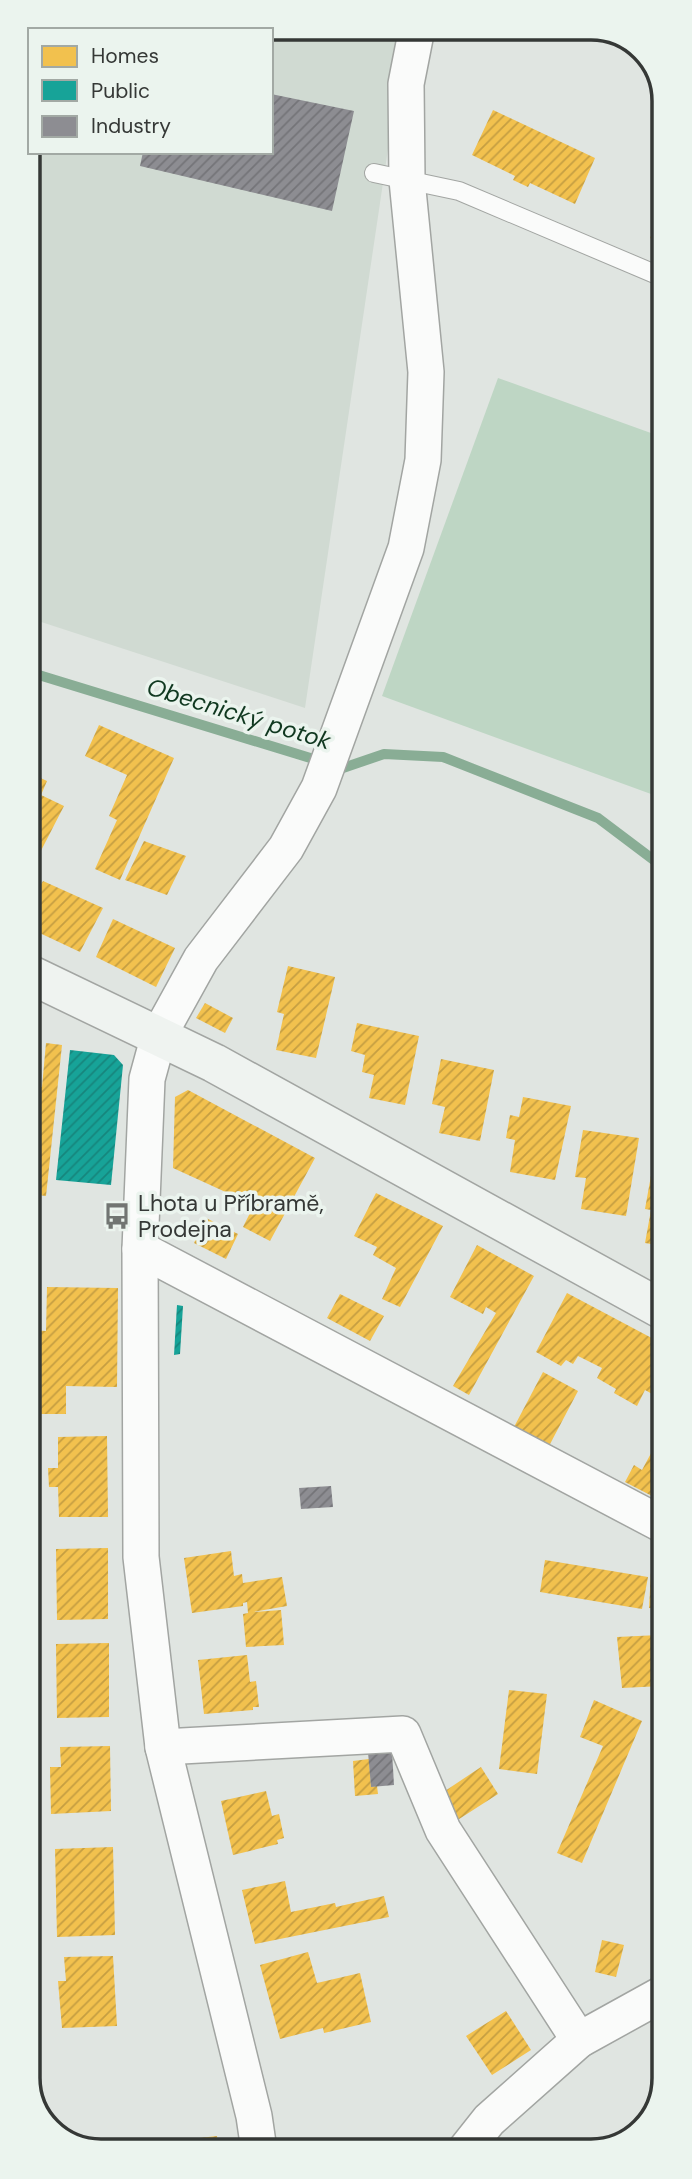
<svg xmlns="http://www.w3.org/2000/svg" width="692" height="2179" font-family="'DM Sans',sans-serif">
  <defs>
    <pattern id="homes-hatch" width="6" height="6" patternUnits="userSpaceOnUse" patternTransform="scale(1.75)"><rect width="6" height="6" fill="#f2c14e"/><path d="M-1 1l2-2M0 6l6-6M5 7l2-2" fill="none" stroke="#c59e42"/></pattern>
    <pattern id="public-hatch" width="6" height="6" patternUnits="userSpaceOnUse" patternTransform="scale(1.75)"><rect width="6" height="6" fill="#17a398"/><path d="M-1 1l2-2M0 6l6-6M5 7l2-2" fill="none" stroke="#16867d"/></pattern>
    <pattern id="industry-hatch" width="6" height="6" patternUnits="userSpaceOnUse" patternTransform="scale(1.75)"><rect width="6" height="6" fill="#8d8d92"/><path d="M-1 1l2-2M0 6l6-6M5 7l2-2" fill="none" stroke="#747478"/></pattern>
  </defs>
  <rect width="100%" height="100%" fill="#e0e5e1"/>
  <path fill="#d0dad2" d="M 101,28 L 406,28 L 305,708 L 29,618 L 28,97 L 30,93 L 30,152 L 271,152 L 271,30 L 97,30 Z"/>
  <path fill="#bed6c4" d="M 498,378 L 662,437 L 662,798 L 382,696 Z"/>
  <g fill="url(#homes-hatch)">
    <path d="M 493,110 L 595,158 L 575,204 L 530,183 L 528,187 L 513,180 L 515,176 L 472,155 Z"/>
    <path d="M 662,213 L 662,244 L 650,238 Z"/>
    <path d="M 99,725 L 174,758 L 120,880 L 95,869 L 117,820 L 109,816 L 127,775 L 85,756 Z"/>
    <path d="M 32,774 L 47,781 L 41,795 L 64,806 L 29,874 L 29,826 L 35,813 L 29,810 L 29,779 Z"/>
    <path d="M 144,841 L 186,856 L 167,895 L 125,880 Z"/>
    <path d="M 43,881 L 103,908 L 80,952 L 29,928 L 29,905 Z"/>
    <path d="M 113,919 L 175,948 L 156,987 L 96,957 Z"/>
    <path d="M 288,966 L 335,977 L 316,1058 L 276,1050 L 284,1014 L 277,1012 Z"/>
    <path d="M 205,1003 L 233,1018 L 225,1033 L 196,1018 Z"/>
    <path d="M 357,1023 L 419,1036 L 405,1105 L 369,1098 L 374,1075 L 362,1072 L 365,1055 L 351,1051 Z"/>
    <path d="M 46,1043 L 62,1045 L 46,1196 L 29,1194 L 29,1086 L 42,1087 Z"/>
    <path d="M 441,1059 L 494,1070 L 480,1141 L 439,1133 L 445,1107 L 432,1104 Z"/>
    <path d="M 188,1090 L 315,1158 L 270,1241 L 243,1227 L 254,1205 L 173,1168 L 175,1097 Z"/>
    <path d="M 523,1097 L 571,1106 L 555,1180 L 510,1172 L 515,1140 L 506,1138 L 510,1115 L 519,1117 Z"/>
    <path d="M 583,1130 L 639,1138 L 626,1216 L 581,1209 L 586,1178 L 575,1177 Z"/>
    <path d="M 658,1168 L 663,1169 L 663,1246 L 645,1243 L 651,1210 L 645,1209 L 652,1170 L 658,1171 Z"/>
    <path d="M 376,1193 L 443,1226 L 400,1307 L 382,1299 L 396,1268 L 373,1255 L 377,1247 L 354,1236 Z"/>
    <path d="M 206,1218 L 238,1234 L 226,1259 L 194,1243 Z"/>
    <path d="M 477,1245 L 534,1276 L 469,1395 L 453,1386 L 496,1313 L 486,1307 L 483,1314 L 450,1297 Z"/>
    <path d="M 47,1287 L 118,1288 L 117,1387 L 66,1386 L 66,1414 L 32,1414 L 30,1330 L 46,1331 Z"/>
    <path d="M 567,1293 L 663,1344 L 663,1400 L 645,1390 L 637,1406 L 614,1393 L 616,1389 L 597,1378 L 602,1368 L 578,1356 L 573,1364 L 566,1360 L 561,1366 L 536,1352 Z"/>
    <path d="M 340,1294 L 384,1316 L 370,1341 L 327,1318 Z"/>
    <path d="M 543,1372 L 578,1391 L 549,1446 L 514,1427 Z"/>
    <path d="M 663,1431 L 663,1474 L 652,1496 L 625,1482 L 634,1465 L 642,1470 Z"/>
    <path d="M 107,1436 L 108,1517 L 59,1517 L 58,1487 L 49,1487 L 48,1468 L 58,1468 L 58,1437 Z"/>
    <path d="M 108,1548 L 108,1619 L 57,1620 L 56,1549 Z"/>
    <path d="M 231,1551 L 234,1576 L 242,1574 L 243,1583 L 282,1577 L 287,1606 L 253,1612 L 281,1610 L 284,1645 L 246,1647 L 243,1614 L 248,1613 L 247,1602 L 243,1603 L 243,1606 L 192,1613 L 184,1558 Z"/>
    <path d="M 652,1554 L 663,1555 L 663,1609 L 649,1608 Z"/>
    <path d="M 545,1560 L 648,1577 L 642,1609 L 540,1592 Z"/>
    <path d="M 659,1635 L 660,1649 L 663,1649 L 662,1686 L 622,1688 L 617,1637 Z"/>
    <path d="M 109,1643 L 109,1717 L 57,1718 L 56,1644 Z"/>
    <path d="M 247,1655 L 250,1682 L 256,1681 L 259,1707 L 253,1707 L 253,1710 L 204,1714 L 198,1660 Z"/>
    <path d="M 509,1690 L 547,1694 L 537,1774 L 499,1769 Z"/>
    <path d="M 594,1700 L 642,1721 L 582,1863 L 557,1853 L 603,1746 L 580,1737 Z"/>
    <path d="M 110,1746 L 111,1811 L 51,1814 L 50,1767 L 61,1767 L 60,1747 Z"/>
    <path d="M 369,1759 L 371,1787 L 377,1786 L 378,1794 L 355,1796 L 353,1761 Z"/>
    <path d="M 481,1767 L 498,1794 L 456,1821 L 439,1795 Z"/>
    <path d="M 266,1791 L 272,1816 L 279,1814 L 284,1838 L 277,1840 L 278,1844 L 233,1855 L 221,1801 Z"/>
    <path d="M 113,1847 L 115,1935 L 57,1937 L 55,1849 Z"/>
    <path d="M 285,1881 L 291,1912 L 335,1903 L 336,1907 L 384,1896 L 389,1917 L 255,1944 L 242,1890 Z"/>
    <path d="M 662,1885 L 664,1886 L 664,1935 L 655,1933 Z"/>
    <path d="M 602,1940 L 624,1945 L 616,1977 L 595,1972 Z"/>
    <path d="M 308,1952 L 317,1983 L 360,1973 L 371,2022 L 324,2033 L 323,2028 L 280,2039 L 260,1965 Z"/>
    <path d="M 113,1956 L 117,2026 L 62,2028 L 58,1981 L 66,1981 L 64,1957 Z"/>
    <path d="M 506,2011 L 531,2050 L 492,2075 L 466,2036 Z"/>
    <path d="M 217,2136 L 219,2150 L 166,2151 L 165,2142 Z"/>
  </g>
  <g fill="url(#public-hatch)">
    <path d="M 70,1050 L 114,1055 L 123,1065 L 111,1185 L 56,1180 Z"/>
    <path d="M 177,1305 L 183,1306 L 180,1354 L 174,1355 Z"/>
  </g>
  <g fill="url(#industry-hatch)">
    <path d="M 271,94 L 354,111 L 332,211 L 140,166 L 143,152 L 271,152 Z"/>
    <path d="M 331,1486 L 333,1507 L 301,1509 L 299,1488 Z"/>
    <path d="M 392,1751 L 394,1785 L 371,1787 L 368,1752 Z"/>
  </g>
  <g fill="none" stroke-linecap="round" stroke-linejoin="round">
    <path stroke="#89ad95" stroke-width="10" d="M 29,672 L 343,768 L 384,754 L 443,757 L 598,818 L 663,867"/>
    <defs>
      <path id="lane" d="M 374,173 L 459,191 L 662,277"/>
      <g id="street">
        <path d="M 140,1249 L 663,1525"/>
        <path d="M 163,1747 L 403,1734 L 443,1830 L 579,2040"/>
        <path d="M 466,2149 L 489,2120 L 579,2040 L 664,1993"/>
        <path d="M 259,2150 L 254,2116 L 163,1747 L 141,1557 L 140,1249 L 147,1079 L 159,1035 L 201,959 L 286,848 L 319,788 L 406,548 L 423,460 L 426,372 L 407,180 L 406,84 L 417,28"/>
      </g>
      <path id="secondary" d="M 29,974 L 214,1063 L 663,1310"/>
    </defs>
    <use href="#lane" stroke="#a2a5a2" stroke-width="20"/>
    <use href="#street" stroke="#a2a5a2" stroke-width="38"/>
    <use href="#secondary" stroke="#a2a5a2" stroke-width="41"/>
    <use href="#lane" stroke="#fafbfa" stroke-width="18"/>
    <use href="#street" stroke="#fafbfa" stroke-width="35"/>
    <use href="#secondary" stroke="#eff3f0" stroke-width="38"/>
  </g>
  <defs>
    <symbol id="bus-bare" viewBox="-9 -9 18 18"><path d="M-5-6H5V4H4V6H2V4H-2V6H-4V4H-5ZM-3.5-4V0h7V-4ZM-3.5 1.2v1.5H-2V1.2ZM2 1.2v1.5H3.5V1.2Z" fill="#717572" stroke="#ebf4ee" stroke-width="2.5" paint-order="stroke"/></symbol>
  </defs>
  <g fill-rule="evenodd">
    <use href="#bus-bare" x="98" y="1197" width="38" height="38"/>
  </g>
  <g text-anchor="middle" stroke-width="7" stroke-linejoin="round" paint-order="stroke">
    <g font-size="23" fill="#353836" stroke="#ebf4ee" text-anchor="start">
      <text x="138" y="1211">Lhota u Příbramě,<tspan x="138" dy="26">Prodejna</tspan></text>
    </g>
    <g font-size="24" font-style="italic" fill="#103820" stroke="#ebf4ee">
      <text transform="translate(239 714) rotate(17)" y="8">Obecnický potok</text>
    </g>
  </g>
  <path d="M0 0H692V2179H0ZM101 40H591A61 61 0 0 1 652 101V2078A61 61 0 0 1 591 2139H101A61 61 0 0 1 40 2078V101A61 61 0 0 1 101 40Z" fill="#ebf4ee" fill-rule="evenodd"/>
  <path fill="none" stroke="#353836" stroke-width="3.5" d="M101 40H591A61 61 0 0 1 652 101V2078A61 61 0 0 1 591 2139H101A61 61 0 0 1 40 2078V101A61 61 0 0 1 101 40Z"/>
  <rect x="28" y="28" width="245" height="126" fill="#ebf4ee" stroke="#a2a9a4" stroke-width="2"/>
  <rect x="42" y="46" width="35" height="21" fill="#f2c14e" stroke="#a2a9a4" stroke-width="2"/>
  <text x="91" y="63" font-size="21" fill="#353836">Homes</text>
  <rect x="42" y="80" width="35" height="21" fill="#17a398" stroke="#a2a9a4" stroke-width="2"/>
  <text x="91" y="98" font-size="21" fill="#353836">Public</text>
  <rect x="42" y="116" width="35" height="21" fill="#8d8d92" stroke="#a2a9a4" stroke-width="2"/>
  <text x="91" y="133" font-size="21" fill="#353836">Industry</text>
</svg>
